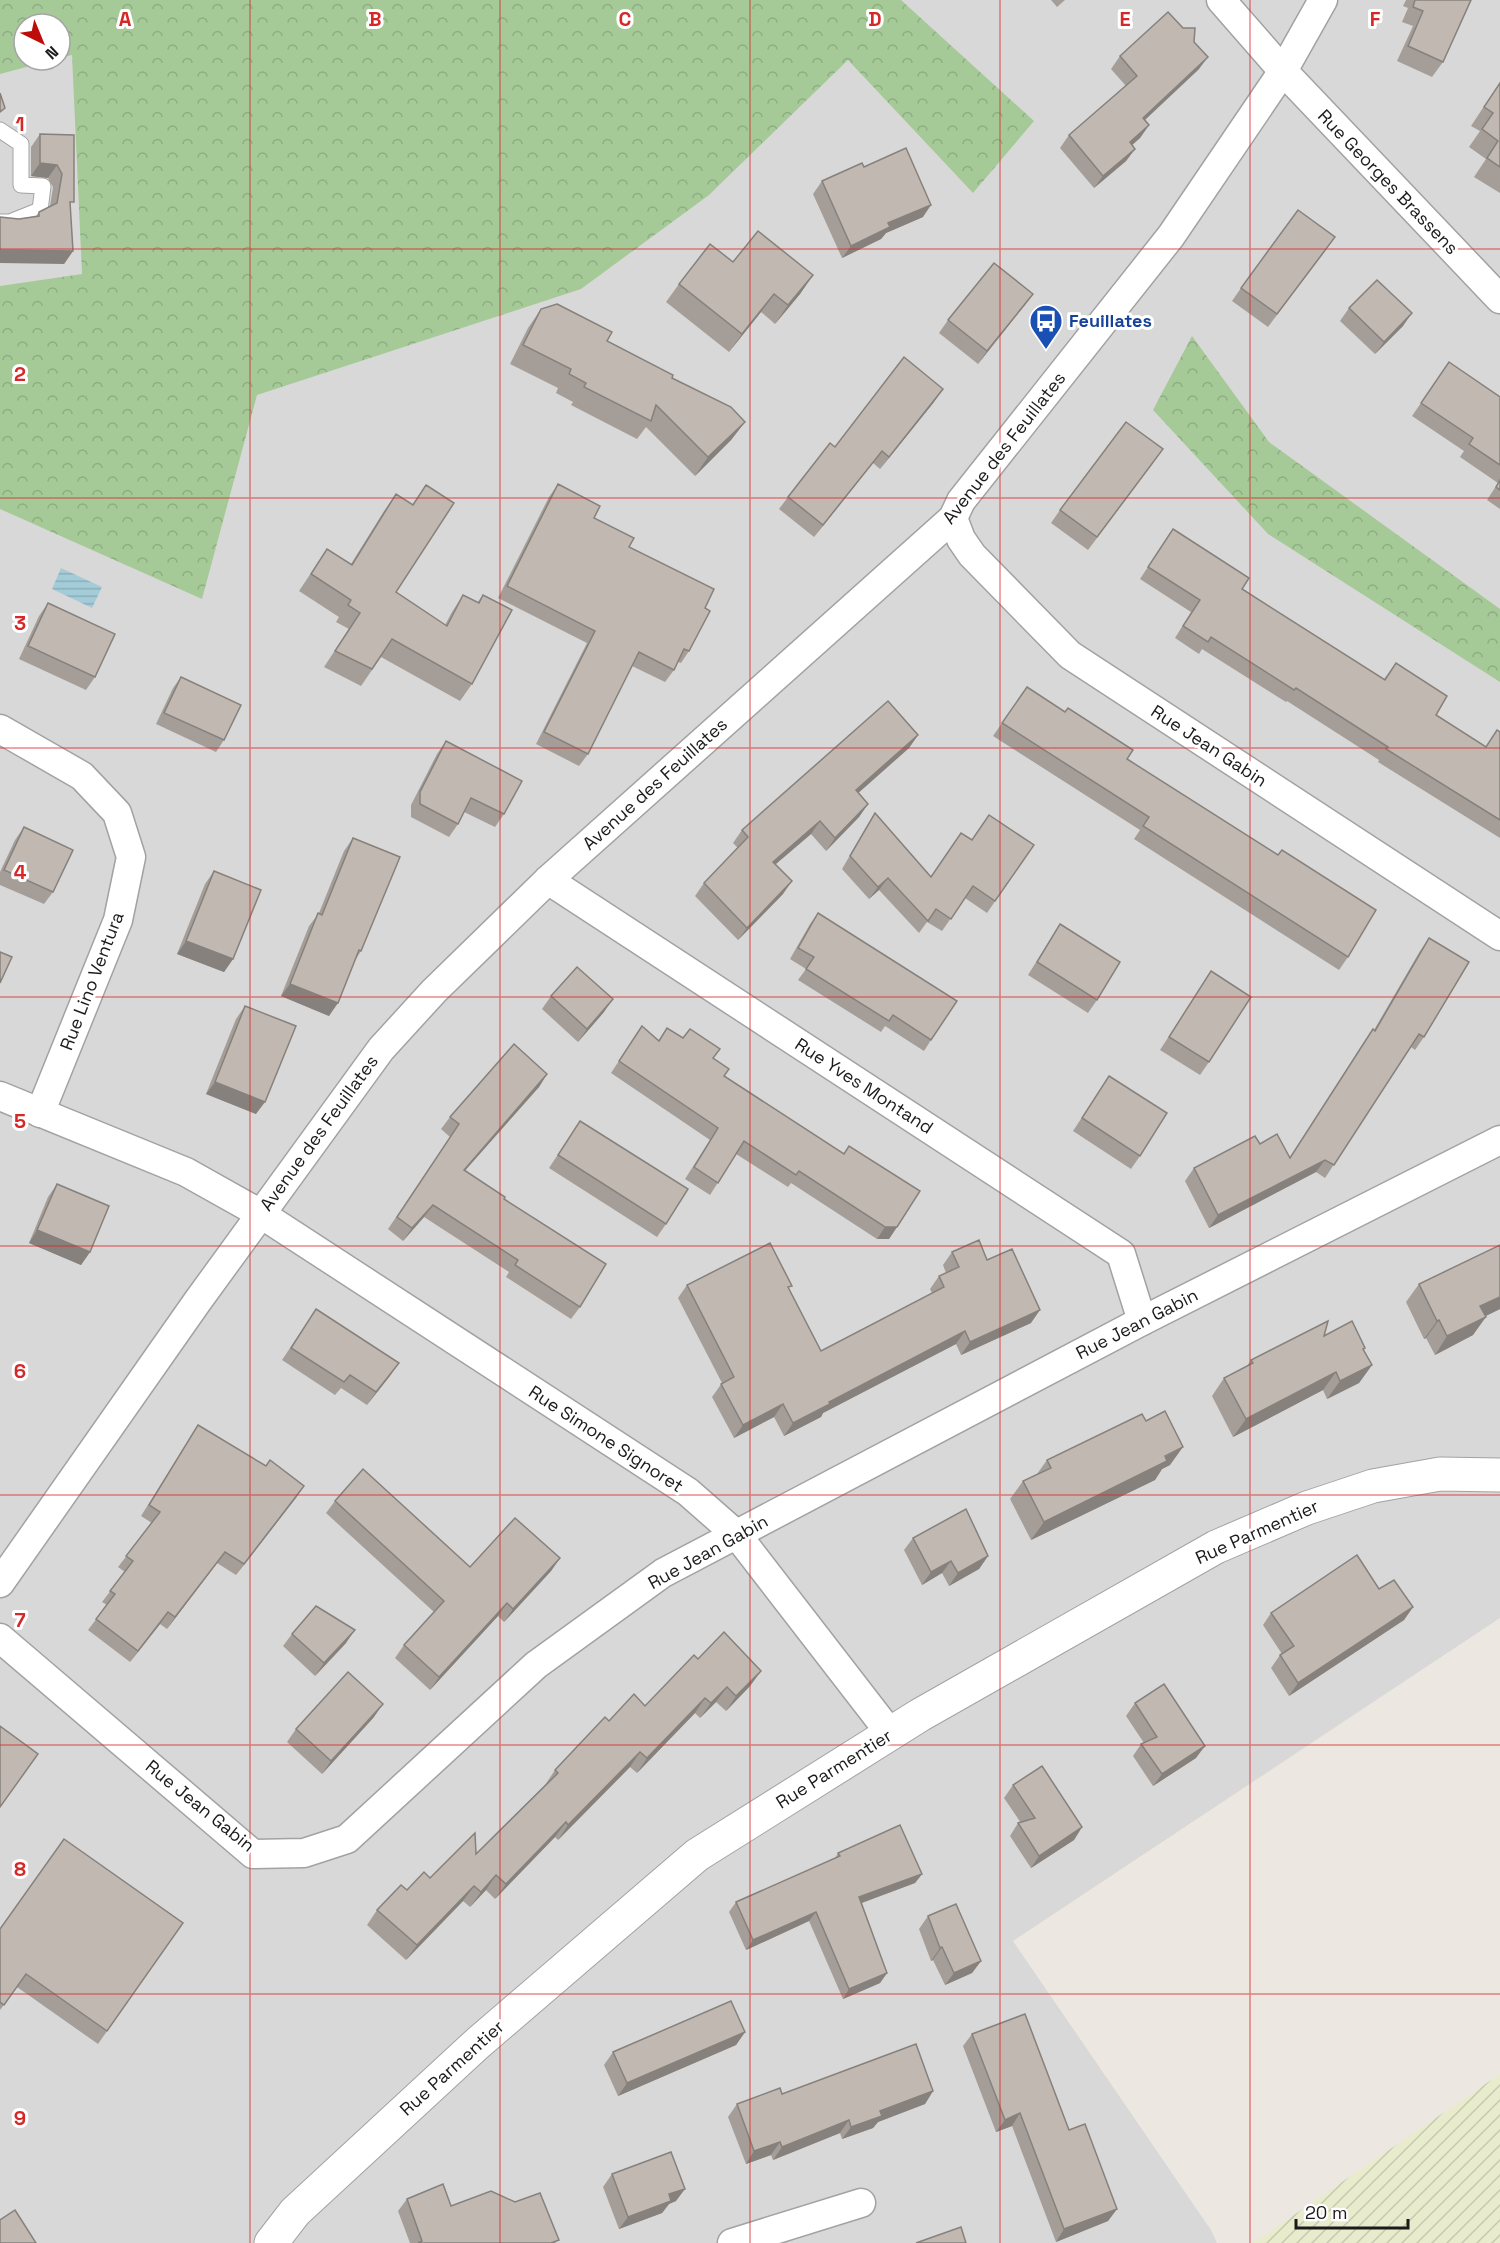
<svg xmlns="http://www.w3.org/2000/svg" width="1500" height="2243" font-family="'Space Grotesk',sans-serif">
  <defs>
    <pattern id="farmland-furrows" width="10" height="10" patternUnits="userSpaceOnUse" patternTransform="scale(1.5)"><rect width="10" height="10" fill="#e8ebcc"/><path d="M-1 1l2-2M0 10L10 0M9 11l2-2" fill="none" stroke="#c6c9af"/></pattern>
    <pattern id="forest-crowns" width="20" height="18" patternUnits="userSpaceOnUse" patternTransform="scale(1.5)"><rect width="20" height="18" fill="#a5ca97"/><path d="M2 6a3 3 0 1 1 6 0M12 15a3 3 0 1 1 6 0" fill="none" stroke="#8dad82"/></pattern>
    <pattern id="water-rules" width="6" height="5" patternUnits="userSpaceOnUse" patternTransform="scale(1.5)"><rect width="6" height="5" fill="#a3cbd8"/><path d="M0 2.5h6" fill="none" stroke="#8caeb9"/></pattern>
  </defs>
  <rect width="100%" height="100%" fill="#ece8e1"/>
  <path fill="#d9d8d8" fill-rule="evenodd" d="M 0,0 L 1500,0 L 1500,1618 L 1013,1941 L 1211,2230 L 1217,2243 L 0,2243 ZM 24,24 L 60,24 L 60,60 L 24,60 Z"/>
  <path fill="url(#farmland-furrows)" d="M 1500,2074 L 1500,2243 L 1253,2243 Z"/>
  <g fill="url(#forest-crowns)">
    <path d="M 0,0 L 901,0 L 1034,121 L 973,193 L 848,60 L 709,195 L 581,289 L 257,395 L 202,599 L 0,509 L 0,286 L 82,274 L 72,55 L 60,58 L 60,24 L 24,24 L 24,60 L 53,60 L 0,74 Z"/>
    <path d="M 1192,336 L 1269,442 L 1500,609 L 1500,682 L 1268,534 L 1153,410 Z"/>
  </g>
  <path fill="url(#water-rules)" d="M 61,568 L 102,587 L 92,608 L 52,589 Z"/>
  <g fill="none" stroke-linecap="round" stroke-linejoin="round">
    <defs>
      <path id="service" d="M 0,130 L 21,144 L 21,185 L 43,186 L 40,210 L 10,222 L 0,222"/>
      <g id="minor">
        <path d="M 1221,0 L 1283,71 L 1500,299"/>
        <path d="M 953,518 L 961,539 L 972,555 L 1070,655 L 1500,936"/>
        <path d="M 0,729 L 82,776 L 117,813 L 131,857 L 118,920 L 40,1113"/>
        <path d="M 548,880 L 1121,1254 L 1142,1321"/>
        <path d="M 0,1096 L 186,1172 L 261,1214 L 688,1492 L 737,1535 L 890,1733"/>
        <path d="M 0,1583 L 197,1302 L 381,1049 L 434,991 L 548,880 L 953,518 L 961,501 L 1171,236 L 1283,71 L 1323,0"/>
        <path d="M 0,1638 L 253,1854 L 304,1853 L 347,1839 L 536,1665 L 663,1573 L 1142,1321 L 1500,1140"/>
        <path d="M 732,2243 L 861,2203"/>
      </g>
      <path id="tertiary" d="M 271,2243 L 295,2212 L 478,2043 L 697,1855 L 920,1715 L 1216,1547 L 1307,1508 L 1373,1486 L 1440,1474 L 1500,1475"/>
    </defs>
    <use href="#service" stroke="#a2a2a2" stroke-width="17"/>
    <use href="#minor" stroke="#a2a2a2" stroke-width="31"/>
    <use href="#tertiary" stroke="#a2a2a2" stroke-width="35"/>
    <use href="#service" stroke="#fff" stroke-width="15"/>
    <use href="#minor" stroke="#fff" stroke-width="28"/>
    <use href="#tertiary" stroke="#fff" stroke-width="33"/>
  </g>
  <g fill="#a59e98">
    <path d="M 1051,0 L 1065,0 L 1057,7 Z"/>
    <path d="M 1406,0 L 1471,0 L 1443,62 L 1432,77 L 1397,61 L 1413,26 L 1402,22 L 1408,8 L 1403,6 Z"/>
    <path d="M 1194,42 L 1199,69 L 1145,120 L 1149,125 L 1140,138 L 1132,145 L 1135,149 L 1126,161 L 1094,188 L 1060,148 L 1069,135 L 1126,86 L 1111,69 L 1120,56 Z"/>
    <path d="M 1500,82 L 1500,193 L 1474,177 L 1486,159 L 1469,147 L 1480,131 L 1471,126 Z"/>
    <path d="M 40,134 L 74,135 L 70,208 L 73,251 L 64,264 L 19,219 L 36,216 L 39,212 L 50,206 L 53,187 L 48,178 L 31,176 L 31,147 Z"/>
    <path d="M 864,167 L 923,217 L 886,233 L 881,239 L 842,258 L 813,194 L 822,181 Z"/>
    <path d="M 1326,250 L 1268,327 L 1232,301 L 1241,288 Z"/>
    <path d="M 733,262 L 813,275 L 800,294 L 775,324 L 761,312 L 729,352 L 666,302 L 679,284 Z"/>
    <path d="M 1033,294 L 1024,306 L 978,364 L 939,333 L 948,320 Z"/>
    <path d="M 1349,308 L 1403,326 L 1375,354 L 1340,321 Z"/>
    <path d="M 541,309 L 607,341 L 672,378 L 745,422 L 731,440 L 695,476 L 646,427 L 637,439 L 571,405 L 573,402 L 556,393 L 558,388 L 510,364 L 528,328 Z"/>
    <path d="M 1449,362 L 1500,397 L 1500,509 L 1487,500 L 1498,483 L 1460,457 L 1464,451 L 1412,416 Z"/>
    <path d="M 934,402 L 880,469 L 873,463 L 814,537 L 779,509 L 788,497 L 835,447 Z"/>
    <path d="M 1154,462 L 1088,550 L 1051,523 L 1060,510 Z"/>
    <path d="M 558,484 L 594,518 L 705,608 L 689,651 L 681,663 L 678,662 L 674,670 L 665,682 L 632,666 L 588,754 L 579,766 L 536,744 L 587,643 L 498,598 L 549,497 Z"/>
    <path d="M 426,485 L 396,592 L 445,625 L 452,612 L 463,595 L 477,603 L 483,595 L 472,684 L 460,701 L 381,657 L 361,686 L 324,667 L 349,629 L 336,622 L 339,617 L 299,591 L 327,549 L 351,564 L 384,511 L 396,494 L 412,505 Z"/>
    <path d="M 1173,529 L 1242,589 L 1384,679 L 1396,663 L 1436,715 L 1485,747 L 1500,732 L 1500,838 L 1378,762 L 1379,760 L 1287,701 L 1286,702 L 1202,649 L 1199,654 L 1175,638 L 1191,612 L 1140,579 Z"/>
    <path d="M 48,603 L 95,677 L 86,690 L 19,659 L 39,616 Z"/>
    <path d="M 181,677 L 224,740 L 216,752 L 156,724 L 173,688 Z"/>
    <path d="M 1027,687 L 1127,759 L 1348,957 L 1339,970 L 1134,839 L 1140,830 L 993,736 Z"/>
    <path d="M 918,735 L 909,748 L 858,793 L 868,804 L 859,817 L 826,851 L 811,834 L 776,864 L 783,894 L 738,940 L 695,896 L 704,883 L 738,848 L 733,843 L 742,830 Z"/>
    <path d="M 446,741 L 504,814 L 495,827 L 464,812 L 458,824 L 449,837 L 411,817 L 411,805 L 437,754 Z"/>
    <path d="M 875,813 L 931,877 L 972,840 L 1034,845 L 987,913 L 965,898 L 942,931 L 927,922 L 919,933 L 879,890 L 869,899 L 842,869 L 867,826 Z"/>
    <path d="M 24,827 L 53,892 L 44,904 L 0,885 L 0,872 L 15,840 Z"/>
    <path d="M 353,838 L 361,951 L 354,962 L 329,1016 L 281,996 L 309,926 L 319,913 L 344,851 Z"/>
    <path d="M 214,871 L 233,959 L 224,972 L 177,954 L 205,884 Z"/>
    <path d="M 818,913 L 931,1040 L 924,1051 L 885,1026 L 881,1032 L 798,980 L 806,969 L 790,959 L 810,924 Z"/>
    <path d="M 1060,924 L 1097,1000 L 1088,1013 L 1028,975 Z"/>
    <path d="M 1429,938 L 1424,1037 L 1415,1050 L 1411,1047 L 1325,1178 L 1316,1172 L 1209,1228 L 1185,1181 L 1194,1168 L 1290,1158 L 1364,1042 L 1373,1029 L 1374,1030 L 1420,951 Z"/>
    <path d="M 1211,971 L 1209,1062 L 1200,1075 L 1160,1050 Z"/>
    <path d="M 551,996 L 604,1012 L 578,1042 L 542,1009 Z"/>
    <path d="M 245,1006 L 256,1114 L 206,1094 L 236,1019 Z"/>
    <path d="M 642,1026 L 658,1041 L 713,1058 L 724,1076 L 897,1227 L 889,1239 L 877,1239 L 791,1183 L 788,1187 L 736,1154 L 710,1195 L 685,1179 L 710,1140 L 611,1073 Z"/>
    <path d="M 547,1074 L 539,1087 L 465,1170 L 504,1199 L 580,1307 L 571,1319 L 506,1277 L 509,1272 L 424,1217 L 403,1241 L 388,1229 L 450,1137 L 441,1129 L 450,1117 Z"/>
    <path d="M 1109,1076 L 1140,1156 L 1131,1169 L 1073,1131 Z"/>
    <path d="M 580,1121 L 666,1224 L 657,1237 L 549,1168 Z"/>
    <path d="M 57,1184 L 90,1252 L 81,1265 L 29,1243 L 48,1197 Z"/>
    <path d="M 952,1252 L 987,1260 L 1031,1323 L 961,1355 L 956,1344 L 823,1413 L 821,1417 L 784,1436 L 774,1417 L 734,1438 L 712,1397 L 722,1383 L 678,1298 L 687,1285 L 789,1289 L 821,1351 L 932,1293 L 930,1289 L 939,1276 L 946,1273 L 943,1265 Z"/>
    <path d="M 1419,1284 L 1500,1309 L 1485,1316 L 1473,1335 L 1435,1355 L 1426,1338 L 1424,1339 L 1406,1302 Z"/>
    <path d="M 316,1309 L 399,1363 L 367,1405 L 341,1388 L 335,1395 L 282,1360 Z"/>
    <path d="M 1324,1336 L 1365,1348 L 1364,1350 L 1372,1365 L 1359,1383 L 1327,1399 L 1323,1390 L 1233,1437 L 1212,1396 L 1224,1378 L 1247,1366 L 1251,1360 Z"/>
    <path d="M 198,1425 L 266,1466 L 304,1486 L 236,1575 L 217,1563 L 167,1629 L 160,1624 L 130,1662 L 88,1630 L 107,1605 L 102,1602 L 125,1572 L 118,1567 L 152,1523 L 141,1516 Z"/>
    <path d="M 1047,1460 L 1170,1465 L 1162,1469 L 1155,1480 L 1031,1540 L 1010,1499 L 1023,1481 L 1037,1474 Z"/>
    <path d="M 335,1501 L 470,1567 L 560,1558 L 551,1571 L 504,1622 L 498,1616 L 430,1690 L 395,1658 L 404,1645 L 434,1612 L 326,1513 Z"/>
    <path d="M 913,1538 L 988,1556 L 979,1569 L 949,1586 L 942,1573 L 922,1585 L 904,1550 Z"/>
    <path d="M 1379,1589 L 1413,1607 L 1404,1620 L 1289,1696 L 1271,1668 L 1280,1655 L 1282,1654 L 1263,1625 L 1271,1613 Z"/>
    <path d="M 292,1634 L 346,1643 L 315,1676 L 283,1646 Z"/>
    <path d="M 698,1659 L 761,1671 L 750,1686 L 726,1711 L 716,1702 L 700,1718 L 695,1713 L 637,1773 L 630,1767 L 558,1840 L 555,1837 L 495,1899 L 486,1890 L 470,1907 L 463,1901 L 406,1960 L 367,1925 L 377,1910 L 407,1890 L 476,1854 L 545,1785 L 555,1770 L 609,1721 L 645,1706 Z"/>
    <path d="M 1135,1703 L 1196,1758 L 1153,1786 L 1133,1756 L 1141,1744 L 1144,1743 L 1126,1716 Z"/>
    <path d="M 374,1717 L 322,1774 L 287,1742 L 296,1729 Z"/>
    <path d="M 1013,1785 L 1082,1827 L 1074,1840 L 1031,1868 L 1010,1836 L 1018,1823 L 1021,1823 L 1004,1798 Z"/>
    <path d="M 838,1853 L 922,1874 L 915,1883 L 862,1903 L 887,1973 L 880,1983 L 843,1999 L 809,1921 L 746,1950 L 729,1912 L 736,1902 L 835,1858 Z"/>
    <path d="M 928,1916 L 981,1961 L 972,1973 L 945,1985 L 933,1960 L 931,1961 L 919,1929 Z"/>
    <path d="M 183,1923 L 98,2044 L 17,1987 L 0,2010 L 0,1929 Z"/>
    <path d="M 745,2032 L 736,2045 L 618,2096 L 604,2065 L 613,2052 Z"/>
    <path d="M 972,2034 L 1117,2209 L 1108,2221 L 1056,2242 L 1012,2126 L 996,2132 L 963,2046 Z"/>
    <path d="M 933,2091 L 925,2104 L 878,2122 L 873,2128 L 842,2139 L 840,2133 L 773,2160 L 771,2155 L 746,2164 L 728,2117 L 737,2104 L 782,2094 Z"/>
    <path d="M 612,2174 L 676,2201 L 669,2204 L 662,2213 L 619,2229 L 603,2187 Z"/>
    <path d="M 407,2199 L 451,2206 L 557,2243 L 410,2243 L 398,2211 Z"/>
  </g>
  <g fill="#86817c">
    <path d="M 1208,57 L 1199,69 L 1134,130 L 1143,118 Z"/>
    <path d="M 1149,125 L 1140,138 L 1121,155 L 1130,142 Z"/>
    <path d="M 1135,149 L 1126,161 L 1094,188 L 1103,176 Z"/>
    <path d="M 40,163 L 57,165 L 48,178 L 31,176 Z"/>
    <path d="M 931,205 L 923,217 L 886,233 L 881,239 L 842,258 L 851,246 L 888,223 Z"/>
    <path d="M 0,250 L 73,251 L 64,264 L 0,263 Z"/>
    <path d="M 813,275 L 800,294 L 775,324 L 788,305 Z"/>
    <path d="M 774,294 L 761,312 L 729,352 L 742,334 Z"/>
    <path d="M 1033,294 L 1024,306 L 978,364 L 987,351 Z"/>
    <path d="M 1412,313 L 1403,326 L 1375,354 L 1384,342 Z"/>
    <path d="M 943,389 L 934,402 L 880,469 L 889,457 Z"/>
    <path d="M 745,422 L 731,440 L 695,476 L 708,457 Z"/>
    <path d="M 882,451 L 873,463 L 814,537 L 823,525 Z"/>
    <path d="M 918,735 L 909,748 L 847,803 L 856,790 Z"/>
    <path d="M 868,804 L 859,817 L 826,851 L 835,838 Z"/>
    <path d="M 820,821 L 811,834 L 764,874 L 773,862 Z"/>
    <path d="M 888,878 L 879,890 L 869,899 L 878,887 Z"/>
    <path d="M 792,881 L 783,894 L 738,940 L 747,928 Z"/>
    <path d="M 186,941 L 233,959 L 224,972 L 177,954 Z"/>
    <path d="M 290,984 L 338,1003 L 329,1016 L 281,996 Z"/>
    <path d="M 613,999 L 604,1012 L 578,1042 L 587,1029 Z"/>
    <path d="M 547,1074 L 539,1087 L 455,1182 L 464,1170 Z"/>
    <path d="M 215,1082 L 265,1102 L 256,1114 L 206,1094 Z"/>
    <path d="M 1325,1160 L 1316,1172 L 1209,1228 L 1218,1215 Z"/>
    <path d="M 433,1205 L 424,1217 L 403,1241 L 412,1228 Z"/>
    <path d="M 885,1227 L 897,1227 L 889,1239 L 877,1239 Z"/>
    <path d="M 37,1230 L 90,1252 L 81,1265 L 29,1243 Z"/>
    <path d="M 1500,1297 L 1500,1309 L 1468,1325 L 1480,1306 Z"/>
    <path d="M 1040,1310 L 1031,1323 L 961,1355 L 970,1342 Z"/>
    <path d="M 1486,1317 L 1473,1335 L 1435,1355 L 1447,1336 Z"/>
    <path d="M 1439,1320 L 1426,1338 L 1424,1339 L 1437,1321 Z"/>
    <path d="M 965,1331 L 956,1344 L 823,1413 L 821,1417 L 784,1436 L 793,1423 L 829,1402 Z"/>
    <path d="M 399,1363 L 390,1376 L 367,1405 L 376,1392 Z"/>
    <path d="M 1372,1365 L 1359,1383 L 1327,1399 L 1340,1381 Z"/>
    <path d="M 1336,1372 L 1323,1390 L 1233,1437 L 1246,1419 Z"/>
    <path d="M 783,1404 L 774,1417 L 734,1438 L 743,1425 Z"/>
    <path d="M 1183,1447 L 1170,1465 L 1162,1469 L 1155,1480 L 1031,1540 L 1044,1522 Z"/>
    <path d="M 304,1486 L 296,1498 L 236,1575 L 244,1564 Z"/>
    <path d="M 225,1552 L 217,1563 L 167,1629 L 175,1617 Z"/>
    <path d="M 988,1556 L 979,1569 L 949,1586 L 958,1573 Z"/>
    <path d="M 560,1558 L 551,1571 L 504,1622 L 513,1609 Z"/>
    <path d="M 951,1561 L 942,1573 L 922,1585 L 931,1572 Z"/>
    <path d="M 507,1603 L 498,1616 L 430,1690 L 439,1677 Z"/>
    <path d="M 1413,1607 L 1404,1620 L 1289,1696 L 1298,1683 Z"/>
    <path d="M 168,1612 L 160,1624 L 130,1662 L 138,1651 Z"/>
    <path d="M 355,1630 L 346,1643 L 315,1676 L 324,1663 Z"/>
    <path d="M 761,1671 L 750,1686 L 726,1711 L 736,1696 Z"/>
    <path d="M 727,1687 L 716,1702 L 700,1718 L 711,1703 Z"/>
    <path d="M 705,1698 L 695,1713 L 637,1773 L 647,1758 Z"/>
    <path d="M 383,1704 L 374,1717 L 322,1774 L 331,1761 Z"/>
    <path d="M 1205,1746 L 1196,1758 L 1153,1786 L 1162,1774 Z"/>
    <path d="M 640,1752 L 630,1767 L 558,1840 L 568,1825 Z"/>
    <path d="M 566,1822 L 555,1837 L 495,1899 L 506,1884 Z"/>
    <path d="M 1082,1827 L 1074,1840 L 1031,1868 L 1039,1856 Z"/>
    <path d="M 922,1874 L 915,1883 L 853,1906 L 859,1897 Z"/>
    <path d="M 496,1875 L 486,1890 L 470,1907 L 481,1892 Z"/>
    <path d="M 474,1886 L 463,1901 L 406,1960 L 417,1945 Z"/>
    <path d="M 816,1912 L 809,1921 L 746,1950 L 753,1940 Z"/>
    <path d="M 942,1947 L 933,1960 L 931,1961 L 940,1948 Z"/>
    <path d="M 981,1961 L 972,1973 L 945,1985 L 954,1973 Z"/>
    <path d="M 887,1973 L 880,1983 L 843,1999 L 849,1989 Z"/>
    <path d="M 745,2032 L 736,2045 L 618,2096 L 627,2083 Z"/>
    <path d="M 933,2091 L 925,2104 L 878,2122 L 873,2128 L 842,2139 L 851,2127 L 880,2111 Z"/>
    <path d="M 1020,2113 L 1012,2126 L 996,2132 L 1005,2120 Z"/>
    <path d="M 849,2120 L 840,2133 L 773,2160 L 782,2147 Z"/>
    <path d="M 780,2142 L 771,2155 L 746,2164 L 754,2151 Z"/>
    <path d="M 685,2189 L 676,2201 L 669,2204 L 662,2213 L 619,2229 L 628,2217 L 669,2194 Z"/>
    <path d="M 1117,2209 L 1108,2221 L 1056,2242 L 1064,2229 Z"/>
  </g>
  <g fill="#c0b8b1" stroke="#86817c" stroke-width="1.5">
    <path d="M 1415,0 L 1471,0 L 1443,62 L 1408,46 L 1423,11 L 1413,7 Z"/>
    <path d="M 1168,12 L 1183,28 L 1195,28 L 1194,42 L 1208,57 L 1143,118 L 1149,125 L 1130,142 L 1135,149 L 1103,176 L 1069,135 L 1137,76 L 1120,56 Z"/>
    <path d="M 1500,83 L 1500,167 L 1487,158 L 1498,141 L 1482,129 L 1493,113 L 1484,107 Z"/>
    <path d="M 0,93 L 5,108 L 0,112 Z"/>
    <path d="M 40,134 L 74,135 L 74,202 L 70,202 L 73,251 L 0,250 L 0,217 L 19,219 L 39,216 L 39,212 L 57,203 L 62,174 L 57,165 L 40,163 Z"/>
    <path d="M 906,148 L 931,205 L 888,223 L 890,227 L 851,246 L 822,181 L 862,163 L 864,167 Z"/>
    <path d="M 1298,210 L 1335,237 L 1277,314 L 1241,288 Z"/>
    <path d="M 758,231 L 813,275 L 788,305 L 774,294 L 742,334 L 679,284 L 710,244 L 733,262 Z"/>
    <path d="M 994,263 L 1033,294 L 987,351 L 948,320 Z"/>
    <path d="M 1377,280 L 1412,313 L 1384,342 L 1349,308 Z"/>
    <path d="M 557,304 L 612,332 L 607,341 L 673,375 L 672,378 L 731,407 L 745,422 L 708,457 L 656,405 L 651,421 L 584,387 L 586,383 L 569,374 L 571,369 L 523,345 L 541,309 Z"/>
    <path d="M 904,357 L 943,389 L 889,457 L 882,451 L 823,525 L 788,497 L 830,443 L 835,447 Z"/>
    <path d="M 1449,362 L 1500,397 L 1500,465 L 1469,444 L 1473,438 L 1421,403 Z"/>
    <path d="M 1126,422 L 1163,449 L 1097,537 L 1060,510 Z"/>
    <path d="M 1500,480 L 1500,490 L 1496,487 Z"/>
    <path d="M 558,484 L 600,506 L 594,518 L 634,538 L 629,547 L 714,589 L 705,608 L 710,611 L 689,651 L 684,649 L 674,670 L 639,652 L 588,754 L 544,732 L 595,631 L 507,586 Z"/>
    <path d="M 426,485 L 454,503 L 396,592 L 447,626 L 463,595 L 479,603 L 483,595 L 512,610 L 472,684 L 392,639 L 372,669 L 335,651 L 360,613 L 348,605 L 351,600 L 311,574 L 327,549 L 352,565 L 396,494 L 413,505 Z"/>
    <path d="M 1173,529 L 1249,578 L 1242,589 L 1385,680 L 1396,663 L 1447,696 L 1436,715 L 1486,747 L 1497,730 L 1500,732 L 1500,820 L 1386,749 L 1388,747 L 1296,688 L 1294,690 L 1211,637 L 1208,642 L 1183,626 L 1200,600 L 1148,567 Z"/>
    <path d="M 48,603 L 115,634 L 95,677 L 28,646 Z"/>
    <path d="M 181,677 L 241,705 L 224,740 L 164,713 Z"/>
    <path d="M 1027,687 L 1065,712 L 1068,708 L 1133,750 L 1127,759 L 1278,855 L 1282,850 L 1376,910 L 1348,957 L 1143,826 L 1149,817 L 1002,723 Z"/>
    <path d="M 888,701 L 918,735 L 856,790 L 868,804 L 835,838 L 820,821 L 773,862 L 792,881 L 747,928 L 704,883 L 748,837 L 742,830 Z"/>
    <path d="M 446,741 L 522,781 L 504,814 L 471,798 L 458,824 L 420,804 L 420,792 Z"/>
    <path d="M 875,813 L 931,877 L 961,833 L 972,840 L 989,815 L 1034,845 L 995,901 L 973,886 L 951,919 L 936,909 L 928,921 L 888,878 L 878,887 L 850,856 Z"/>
    <path d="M 24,827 L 73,850 L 53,892 L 4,870 Z"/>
    <path d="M 353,838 L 400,857 L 361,951 L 359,950 L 338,1003 L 290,984 L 318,913 L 322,915 Z"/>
    <path d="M 214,871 L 261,890 L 233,959 L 186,941 Z"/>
    <path d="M 818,913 L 957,1001 L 931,1040 L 893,1015 L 889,1021 L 806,969 L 814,957 L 798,948 Z"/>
    <path d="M 1060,924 L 1120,962 L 1097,1000 L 1037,962 Z"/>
    <path d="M 1429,938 L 1469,962 L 1424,1037 L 1419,1034 L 1334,1165 L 1325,1160 L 1218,1215 L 1194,1168 L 1255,1136 L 1260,1144 L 1277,1134 L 1290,1158 L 1373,1029 L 1375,1031 Z"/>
    <path d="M 0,952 L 12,957 L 0,983 Z"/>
    <path d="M 577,967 L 613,999 L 587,1029 L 551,996 Z"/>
    <path d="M 1211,971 L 1251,997 L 1209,1062 L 1169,1037 Z"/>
    <path d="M 245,1006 L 296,1026 L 265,1102 L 215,1082 Z"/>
    <path d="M 642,1026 L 659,1041 L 667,1028 L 683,1038 L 690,1029 L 720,1049 L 713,1058 L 729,1069 L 724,1076 L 844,1154 L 849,1146 L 920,1191 L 897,1227 L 885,1227 L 799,1171 L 796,1175 L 744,1141 L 718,1183 L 694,1167 L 718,1128 L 619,1061 Z"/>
    <path d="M 514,1044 L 547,1074 L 464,1170 L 505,1197 L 504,1199 L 606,1264 L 580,1307 L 515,1265 L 518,1260 L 433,1205 L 412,1228 L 397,1217 L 459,1124 L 450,1117 Z"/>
    <path d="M 1109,1076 L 1167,1113 L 1140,1156 L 1082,1118 Z"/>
    <path d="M 580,1121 L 688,1189 L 666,1224 L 558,1155 Z"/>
    <path d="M 57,1184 L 109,1206 L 90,1252 L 37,1230 Z"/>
    <path d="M 979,1240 L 987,1260 L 1012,1249 L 1040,1310 L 970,1342 L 965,1331 L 829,1402 L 830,1404 L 793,1423 L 783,1404 L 743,1425 L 721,1384 L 734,1377 L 687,1285 L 770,1243 L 792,1286 L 788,1287 L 821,1351 L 944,1287 L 939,1276 L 959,1267 L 952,1252 Z"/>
    <path d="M 1500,1245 L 1500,1297 L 1480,1306 L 1486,1317 L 1447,1336 L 1439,1320 L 1437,1321 L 1419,1284 Z"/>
    <path d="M 316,1309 L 399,1363 L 376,1392 L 350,1375 L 344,1382 L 291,1348 Z"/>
    <path d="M 1328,1321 L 1324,1336 L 1352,1321 L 1365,1348 L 1363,1349 L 1372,1365 L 1340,1381 L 1336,1372 L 1246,1419 L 1224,1378 L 1253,1363 L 1251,1360 Z"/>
    <path d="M 1165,1411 L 1183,1447 L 1165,1456 L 1167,1461 L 1044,1522 L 1023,1481 L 1051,1468 L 1047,1460 L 1142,1414 L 1146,1421 Z"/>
    <path d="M 198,1425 L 266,1466 L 270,1460 L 304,1486 L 244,1564 L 225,1552 L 175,1617 L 168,1612 L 138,1651 L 96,1619 L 115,1594 L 110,1591 L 133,1561 L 126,1556 L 160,1512 L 149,1505 Z"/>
    <path d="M 363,1469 L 470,1567 L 515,1518 L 560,1558 L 513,1609 L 507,1603 L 439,1677 L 404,1645 L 444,1601 L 335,1501 Z"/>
    <path d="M 966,1509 L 988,1556 L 958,1573 L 951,1561 L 931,1572 L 913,1538 Z"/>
    <path d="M 1357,1555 L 1379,1589 L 1394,1580 L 1413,1607 L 1298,1683 L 1280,1655 L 1294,1646 L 1271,1613 Z"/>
    <path d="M 316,1606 L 355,1630 L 324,1663 L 292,1634 Z"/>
    <path d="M 724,1632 L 761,1671 L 736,1696 L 727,1687 L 711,1703 L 705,1698 L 647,1758 L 640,1752 L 568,1825 L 566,1822 L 506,1884 L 496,1875 L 481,1892 L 474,1886 L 417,1945 L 377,1910 L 401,1885 L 407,1890 L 424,1872 L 430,1878 L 475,1833 L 476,1854 L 558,1773 L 555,1770 L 605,1717 L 609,1721 L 634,1694 L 645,1706 L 694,1655 L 698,1659 Z"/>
    <path d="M 348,1672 L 383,1704 L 331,1761 L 296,1729 Z"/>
    <path d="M 1164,1684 L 1205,1746 L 1162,1774 L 1141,1744 L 1157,1737 L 1135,1703 Z"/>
    <path d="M 0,1726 L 38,1754 L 0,1807 Z"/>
    <path d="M 1042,1766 L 1082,1827 L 1039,1856 L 1018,1823 L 1035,1818 L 1013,1785 Z"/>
    <path d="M 900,1825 L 922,1874 L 859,1897 L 887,1973 L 849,1989 L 816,1912 L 753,1940 L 736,1902 L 840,1856 L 838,1853 Z"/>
    <path d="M 64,1839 L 183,1923 L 107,2031 L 26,1974 L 4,2005 L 0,2002 L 0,1929 Z"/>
    <path d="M 956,1904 L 981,1961 L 954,1973 L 942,1947 L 940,1948 L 928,1916 Z"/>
    <path d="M 731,2001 L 745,2032 L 627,2083 L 613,2052 Z"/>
    <path d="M 1025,2014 L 1069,2130 L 1085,2124 L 1117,2209 L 1064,2229 L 1020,2113 L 1005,2120 L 972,2034 Z"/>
    <path d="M 916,2044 L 933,2091 L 880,2111 L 882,2116 L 851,2127 L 849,2120 L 782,2147 L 780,2142 L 754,2151 L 737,2104 L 780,2088 L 782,2094 Z"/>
    <path d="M 671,2152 L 685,2189 L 669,2194 L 671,2201 L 628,2217 L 612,2174 Z"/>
    <path d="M 443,2184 L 451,2206 L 491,2191 L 515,2202 L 540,2193 L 559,2240 L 551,2243 L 418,2243 L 422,2241 L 407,2199 Z"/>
    <path d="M 15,2210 L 36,2243 L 0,2243 L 0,2220 Z"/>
    <path d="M 961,2227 L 966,2243 L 916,2243 Z"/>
  </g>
  <path fill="none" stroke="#d62828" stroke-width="1.5" stroke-opacity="0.55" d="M 250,0 L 250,2243M 500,0 L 500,2243M 750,0 L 750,2243M 1000,0 L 1000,2243M 1250,0 L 1250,2243M 0,249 L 1500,249M 0,498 L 1500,498M 0,748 L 1500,748M 0,997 L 1500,997M 0,1246 L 1500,1246M 0,1495 L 1500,1495M 0,1745 L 1500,1745M 0,1994 L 1500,1994"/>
  <defs>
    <symbol id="bus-pin" viewBox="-11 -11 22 30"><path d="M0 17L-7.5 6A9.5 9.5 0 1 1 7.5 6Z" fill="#1a4fb4" stroke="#fff"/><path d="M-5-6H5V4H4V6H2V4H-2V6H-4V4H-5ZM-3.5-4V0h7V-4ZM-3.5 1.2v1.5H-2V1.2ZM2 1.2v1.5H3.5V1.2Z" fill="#fff"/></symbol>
  </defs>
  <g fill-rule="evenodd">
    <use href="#bus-pin" x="1027" y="302" width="38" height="52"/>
  </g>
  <g text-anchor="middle" stroke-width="6" stroke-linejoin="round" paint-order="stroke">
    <g font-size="18" fill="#1b1b1b" stroke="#fff">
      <text transform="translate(1388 182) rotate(46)" y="6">Rue Georges Brassens</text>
      <text transform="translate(1004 448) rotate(-52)" y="6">Avenue des Feuillates</text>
      <text transform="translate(1209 746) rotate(33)" y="6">Rue Jean Gabin</text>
      <text transform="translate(655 784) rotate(-42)" y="6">Avenue des Feuillates</text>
      <text transform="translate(92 981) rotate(-69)" y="6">Rue Lino Ventura</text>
      <text transform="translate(864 1086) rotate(33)" y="6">Rue Yves Montand</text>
      <text transform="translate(319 1133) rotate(-54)" y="6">Avenue des Feuillates</text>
      <text transform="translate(1137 1324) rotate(-27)" y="6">Rue Jean Gabin</text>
      <text transform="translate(606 1439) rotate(33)" y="6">Rue Simone Signoret</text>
      <text transform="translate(1257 1532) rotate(-24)" y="6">Rue Parmentier</text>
      <text transform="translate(708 1552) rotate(-29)" y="6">Rue Jean Gabin</text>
      <text transform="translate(834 1769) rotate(-32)" y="6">Rue Parmentier</text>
      <text transform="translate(200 1806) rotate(39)" y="6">Rue Jean Gabin</text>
      <text transform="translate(452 2068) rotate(-42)" y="6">Rue Parmentier</text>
    </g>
    <g font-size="18" font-weight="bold" fill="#164399" stroke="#fff" text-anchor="start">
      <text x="1069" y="327">Feuillates</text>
    </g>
  </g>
  <g font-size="20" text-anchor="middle" font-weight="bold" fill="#d62828" stroke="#fff" stroke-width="6" stroke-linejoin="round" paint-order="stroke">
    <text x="125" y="26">A</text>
    <text x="375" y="26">B</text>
    <text x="625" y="26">C</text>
    <text x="875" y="26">D</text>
    <text x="1125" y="26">E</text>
    <text x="1375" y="26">F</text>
    <text x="20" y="131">1</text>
    <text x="20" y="381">2</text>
    <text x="20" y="630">3</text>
    <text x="20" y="879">4</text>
    <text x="20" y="1128">5</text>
    <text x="20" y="1378">6</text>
    <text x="20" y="1627">7</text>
    <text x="20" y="1876">8</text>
    <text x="20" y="2125">9</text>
  </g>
  <g transform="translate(42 42) rotate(137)"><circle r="28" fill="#ffffff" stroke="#a4a4a4" stroke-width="1.5"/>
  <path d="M0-4.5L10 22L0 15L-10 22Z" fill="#bc0d0a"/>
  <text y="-9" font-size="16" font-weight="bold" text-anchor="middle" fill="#1b1b1b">N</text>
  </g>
  <path d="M1296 2219v9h112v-9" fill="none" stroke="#1b1b1b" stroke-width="3"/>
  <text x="1305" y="2219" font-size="18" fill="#1b1b1b" stroke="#ffffff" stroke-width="4.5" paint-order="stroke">20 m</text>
</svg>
